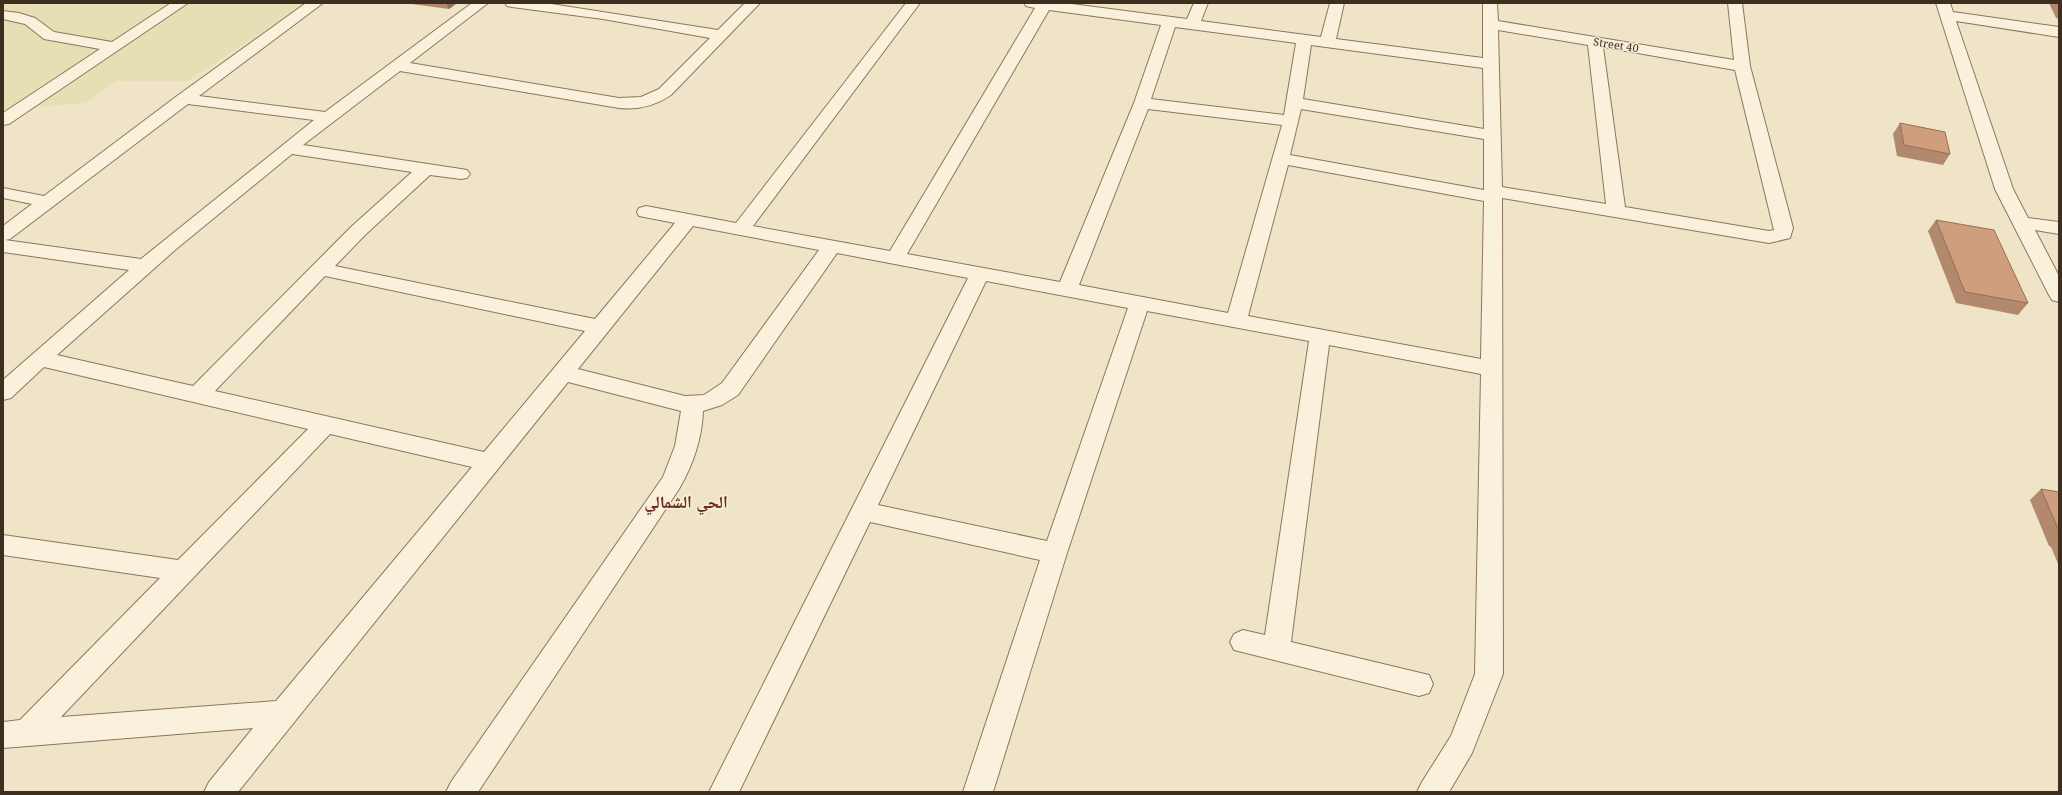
<svg xmlns="http://www.w3.org/2000/svg" width="2062" height="795" font-family="'Noto Serif','Noto Naskh Arabic',serif">
  <rect width="100%" height="100%" fill="#f0e4c8"/>
  <path fill="#e6deb5" d="M 3,3 L 306,3 L 188,81 L 117,81 L 86,103 L 3,110 Z"/>
  <g fill="none" stroke-linecap="round" stroke-linejoin="round">
    <defs>
      <g id="minor">
        <path d="M 171,3 L 188,3 L 9,124 L 3,125 L 3,113 L 100,49 L 44,39 L 25,24 L 3,19 L 3,11 L 19,13 L 35,18 L 54,32 L 112,42 Z"/>
        <path d="M 306,3 L 323,3 L 199,96 L 325,112 L 472,3 L 488,3 L 410,63 L 619,98 L 641,97 L 659,89 L 710,38 L 603,19 L 512,7 L 507,6 L 505,3 L 545,3 L 718,30 L 745,3 L 760,3 L 671,95 C 655,106 637,110 619,108 L 400,71 L 303,145 L 461,169 L 467,170 L 470,174 L 467,178 L 461,179 L 430,175 L 365,235 L 335,266 L 595,319 L 675,223 L 639,216 L 637,212 L 639,208 L 646,206 L 736,223 L 906,3 L 920,3 L 753,226 L 890,251 L 1035,8 L 1026,6 L 1024,3 L 1064,3 L 1187,19 L 1194,3 L 1208,3 L 1201,21 L 1321,37 L 1330,3 L 1344,3 L 1336,39 L 1483,58 L 1483,3 L 1497,3 L 1498,21 L 1734,60 L 1728,3 L 1742,3 L 1750,66 L 1793,228 L 1790,238 L 1769,243 L 1502,198 L 1503,674 L 1472,753 L 1449,792 L 1417,792 L 1422,782 L 1451,736 L 1475,674 L 1481,374 L 1329,345 L 1291,642 L 1429,675 L 1433,684 L 1429,693 L 1419,696 L 1234,650 L 1230,642 L 1234,634 L 1243,630 L 1265,635 L 1309,341 L 1147,311 L 1067,553 L 993,792 L 963,792 L 1040,560 L 870,522 L 739,792 L 709,792 L 968,278 L 837,253 L 738,395 L 722,405 L 703,411 C 702,439 693,465 679,489 L 478,792 L 446,792 L 451,782 L 663,477 L 675,446 L 681,411 L 568,382 L 238,792 L 204,792 L 209,782 L 253,728 L 3,748 L 3,722 L 20,720 L 160,578 L 3,555 L 3,535 L 178,560 L 308,429 L 44,367 L 11,398 L 3,400 L 3,380 L 129,270 L 3,252 L 3,226 L 32,204 L 3,198 L 3,188 L 44,196 L 177,96 ZM 1049,10 L 1161,25 L 1134,103 L 1060,282 L 907,254 ZM 1175,27 L 1296,43 L 1284,115 L 1151,99 ZM 1498,30 L 1588,45 L 1606,204 L 1502,187 ZM 1311,45 L 1483,68 L 1484,129 L 1303,99 ZM 1603,47 L 1735,70 L 1774,230 L 1769,231 L 1625,207 ZM 188,104 L 314,120 L 141,259 L 5,240 L 10,239 ZM 1148,109 L 1282,125 L 1228,313 L 1079,285 ZM 1301,109 L 1484,139 L 1484,190 L 1290,155 ZM 292,154 L 412,172 L 351,227 L 193,386 L 57,355 L 175,250 ZM 1288,165 L 1484,201 L 1481,359 L 1248,316 ZM 693,226 L 819,250 L 722,383 L 704,395 L 685,396 L 578,369 ZM 325,276 L 585,331 L 484,452 L 215,391 ZM 986,281 L 1128,308 L 1047,541 L 878,505 ZM 330,434 L 472,467 L 276,701 L 61,717 Z"/>
        <path d="M 1936,3 L 1950,3 L 1953,12 L 2059,27 L 2059,37 L 1956,21 L 2013,189 L 2028,218 L 2059,222 L 2059,234 L 2035,230 L 2059,276 L 2059,302 L 2052,300 L 2049,295 L 1995,189 Z"/>
      </g>
    </defs>
    <use href="#minor" stroke="#8d765c" stroke-width="2"/>
    <use href="#minor" fill="#faf1dc" fill-rule="evenodd"/>
  </g>
  <g fill="#b2896c">
    <path d="M 404,3 L 457,3 L 449,9 Z"/>
    <path d="M 2049,3 L 2059,3 L 2059,19 L 2056,18 Z"/>
    <path d="M 1900,123 L 1950,154 L 1943,165 L 1897,156 L 1893,134 Z"/>
    <path d="M 1936,220 L 2028,303 L 2018,315 L 1956,303 L 1928,231 Z"/>
    <path d="M 2041,489 L 2059,492 L 2059,566 L 2051,547 L 2049,546 L 2030,500 Z"/>
  </g>
  <path fill="#916f58" d="M 446,3 L 457,3 L 449,9 Z"/>
  <g fill="#cf9f7d" stroke="#916f58">
    <path d="M 1900,123 L 1945,132 L 1950,154 L 1904,145 Z"/>
    <path d="M 1936,220 L 1994,230 L 2028,303 L 1965,292 Z"/>
    <path d="M 2041,489 L 2059,492 L 2059,531 Z"/>
  </g>
  <g text-anchor="middle" stroke-width="3" stroke-linejoin="round" paint-order="stroke">
    <g font-size="11" fill="#3d2e20" stroke="#f7eed8">
      <text transform="translate(1616 45) rotate(9)" y="4">Street 40</text>
    </g>
    <g font-size="17" font-weight="bold" fill="#6b2e1e" stroke="#f7eed8">
      <text x="686" y="508">الحي الشمالي</text>
    </g>
  </g>
  <rect width="2062" height="795" fill="none" stroke="#3d2e20" stroke-width="8"/>
</svg>
